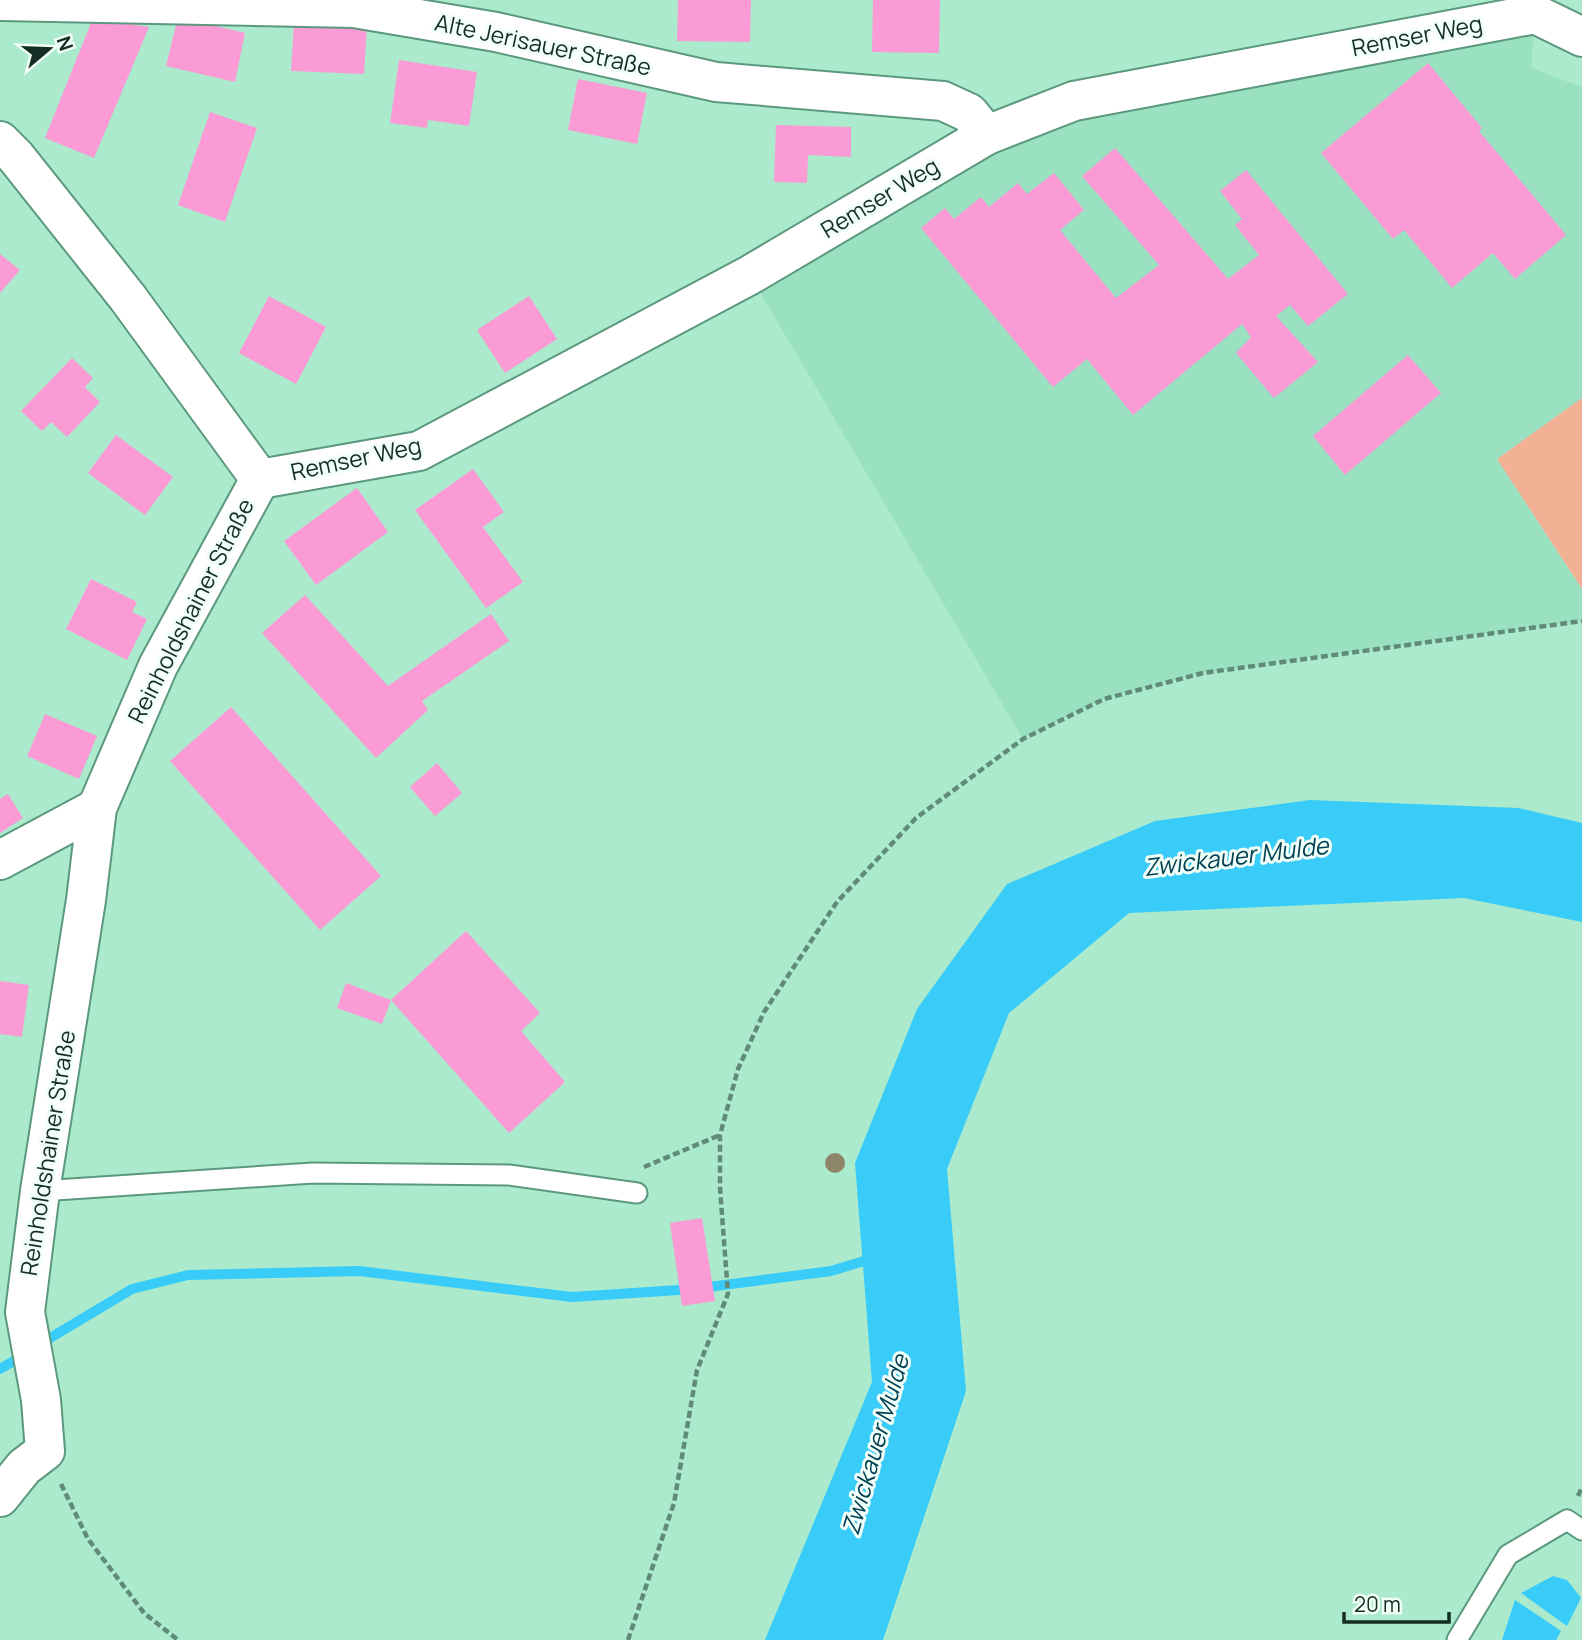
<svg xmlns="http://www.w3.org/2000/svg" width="1582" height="1640" font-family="Manrope,sans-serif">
  <rect width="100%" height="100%" fill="#abeacc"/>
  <path fill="#99e1c0" d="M 1535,14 L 1531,68 L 1582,87 L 1582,398 L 1497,459 L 1582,589 L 1582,621 L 1203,673 L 1104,699 L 1023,739 L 750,275 L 987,135 Z"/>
  <path fill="#f2b095" d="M 1582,398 L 1582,589 L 1497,459 Z"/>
  <g fill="#39ccf9">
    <path d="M 1310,800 L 1519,808 L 1582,823 L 1582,922 L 1464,898 L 1129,913 L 1009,1013 L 947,1169 L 966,1391 L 883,1640 L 765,1640 L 872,1382 L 855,1163 L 917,1009 L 1007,884 L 1155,821 Z"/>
    <path d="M 1553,1576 L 1567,1580 L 1581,1598 L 1567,1626 L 1521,1593 Z"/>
    <path d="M 1515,1600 L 1561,1631 L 1556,1640 L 1502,1640 Z"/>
  </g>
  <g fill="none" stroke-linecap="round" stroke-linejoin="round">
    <g stroke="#39ccf9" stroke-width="10">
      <path d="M 50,1338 L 132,1289 L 188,1275 L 359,1271 L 572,1297 L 694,1289 L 831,1271 L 874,1258"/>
      <path d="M 0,1369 L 19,1358"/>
    </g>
  </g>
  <g fill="#fb9bd5">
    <path d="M 678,0 L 751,0 L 750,42 L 677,41 Z"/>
    <path d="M 873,0 L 940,0 L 939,53 L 872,52 Z"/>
    <path d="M 178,17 L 245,33 L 235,82 L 166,66 Z"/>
    <path d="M 93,18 L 149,27 L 94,158 L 45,138 Z"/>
    <path d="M 294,23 L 367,26 L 364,74 L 291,71 Z"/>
    <path d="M 399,60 L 477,72 L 469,126 L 428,120 L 427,128 L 390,123 Z"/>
    <path d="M 1428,63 L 1482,128 L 1479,131 L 1566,235 L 1515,279 L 1493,253 L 1452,288 L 1404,230 L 1393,239 L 1321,153 Z"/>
    <path d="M 578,79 L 647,93 L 637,144 L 568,130 Z"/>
    <path d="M 210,112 L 257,128 L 225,222 L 178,205 Z"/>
    <path d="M 776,125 L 851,127 L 851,157 L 808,155 L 807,183 L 774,182 Z"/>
    <path d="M 1115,148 L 1228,279 L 1259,255 L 1235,225 L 1242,219 L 1220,191 L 1246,170 L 1348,294 L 1308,326 L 1290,305 L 1276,316 L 1318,362 L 1274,398 L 1236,353 L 1251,337 L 1242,324 L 1133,415 L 1087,359 L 1053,387 L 921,228 L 945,208 L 954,219 L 981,197 L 989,207 L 1018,183 L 1027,194 L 1054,173 L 1084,210 L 1060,230 L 1116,298 L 1159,265 L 1082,176 Z"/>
    <path d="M 0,254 L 20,270 L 0,293 Z"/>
    <path d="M 269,296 L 326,327 L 296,384 L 239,353 Z"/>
    <path d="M 529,296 L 557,339 L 505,373 L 477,330 Z"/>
    <path d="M 1408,355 L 1441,393 L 1345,475 L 1313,436 Z"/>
    <path d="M 72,358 L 93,378 L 85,387 L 100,402 L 67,437 L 51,422 L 42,431 L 21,411 Z"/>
    <path d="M 116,435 L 173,477 L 145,515 L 88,473 Z"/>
    <path d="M 473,469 L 504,512 L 483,527 L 523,582 L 486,608 L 415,510 Z"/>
    <path d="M 357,488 L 388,532 L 316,585 L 284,541 Z"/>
    <path d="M 91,579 L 137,602 L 132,612 L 147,619 L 127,660 L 66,629 Z"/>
    <path d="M 305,595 L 388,686 L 491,614 L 509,641 L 422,701 L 428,710 L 376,758 L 262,633 Z"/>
    <path d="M 231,707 L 381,876 L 320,930 L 170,761 Z"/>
    <path d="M 45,714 L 97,736 L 79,779 L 27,756 Z"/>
    <path d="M 437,763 L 462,793 L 435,816 L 410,787 Z"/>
    <path d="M 8,794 L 23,818 L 0,833 L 0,799 Z"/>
    <path d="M 466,931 L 540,1013 L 521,1031 L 565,1082 L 509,1133 L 391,1000 Z"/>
    <path d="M 0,981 L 29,985 L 22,1037 L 0,1034 Z"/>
    <path d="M 346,983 L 391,1000 L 382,1024 L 337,1008 Z"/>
    <path d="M 702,1218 L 715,1301 L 682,1306 L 670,1223 Z"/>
  </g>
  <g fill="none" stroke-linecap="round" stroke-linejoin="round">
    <defs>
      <g id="service">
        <path d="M 40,1191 L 313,1173 L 509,1175 L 637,1193"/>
        <path d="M 1457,1640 L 1508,1555 L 1567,1520 L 1582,1530"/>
      </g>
      <g id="minor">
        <path d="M 0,1 L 354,8 L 496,32 L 716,82 L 943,101 L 969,113 L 987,135"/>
        <path d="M 0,141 L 16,157 L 128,298 L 260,479"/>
        <path d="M 260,479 L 419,451 L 750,275 L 987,135 L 1074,101 L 1535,14 L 1582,37"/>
        <path d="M 0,860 L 97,808"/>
        <path d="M 0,1497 L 24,1467 L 45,1451 L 41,1400 L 25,1312 L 40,1191 L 86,900 L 97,808 L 158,666 L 260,479"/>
      </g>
    </defs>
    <use href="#service" stroke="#5b987d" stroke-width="23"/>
    <use href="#minor" stroke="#5b987d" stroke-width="42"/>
    <g stroke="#608c77" stroke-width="4.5" stroke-dasharray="7 3.5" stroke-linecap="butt">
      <path d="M 644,1167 L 720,1135"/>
      <path d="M 61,1484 L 88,1539 L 144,1613 L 178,1640"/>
      <path d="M 1578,1496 L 1582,1487"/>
      <path d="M 628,1640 L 674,1503 L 697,1370 L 728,1294 L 720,1188 L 720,1135 L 738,1069 L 764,1012 L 837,902 L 916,818 L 1023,739 L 1104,699 L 1203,673 L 1582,621"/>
    </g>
    <use href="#service" stroke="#fff" stroke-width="19"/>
    <use href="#minor" stroke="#fff" stroke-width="38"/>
  </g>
  <circle fill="#8d8669" cx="835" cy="1163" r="10"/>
  <g text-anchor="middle" stroke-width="6" stroke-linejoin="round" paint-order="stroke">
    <g font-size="23" fill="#152e23" stroke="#f2fef8">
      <text transform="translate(1417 36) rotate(-11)" y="8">Remser Weg</text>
      <text transform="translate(543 45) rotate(12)" y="8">Alte Jerisauer Straße</text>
      <text transform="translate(880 198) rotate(-31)" y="8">Remser Weg</text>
      <text transform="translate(356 459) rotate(-12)" y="8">Remser Weg</text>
      <text transform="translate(191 611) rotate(-63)" y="8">Reinholdshainer Straße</text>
      <text transform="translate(48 1153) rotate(-81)" y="8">Reinholdshainer Straße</text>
    </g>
    <g font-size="24" font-style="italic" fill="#004052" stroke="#f2fef8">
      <text transform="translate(1236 857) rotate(-7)" y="8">Zwickauer Mulde</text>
      <text transform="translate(876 1445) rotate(-74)" y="8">Zwickauer Mulde</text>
    </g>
  </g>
  <g transform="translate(49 49) rotate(71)" stroke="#f2fef8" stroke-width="5" paint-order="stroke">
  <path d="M0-5L12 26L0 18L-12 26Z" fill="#152e23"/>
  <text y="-10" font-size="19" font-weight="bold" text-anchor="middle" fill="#152e23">N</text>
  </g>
  <path d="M1344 1612v10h105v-10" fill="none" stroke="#152e23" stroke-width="3.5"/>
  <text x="1354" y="1612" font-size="21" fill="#152e23" stroke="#f2fef8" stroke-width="5" paint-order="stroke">20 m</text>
</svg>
